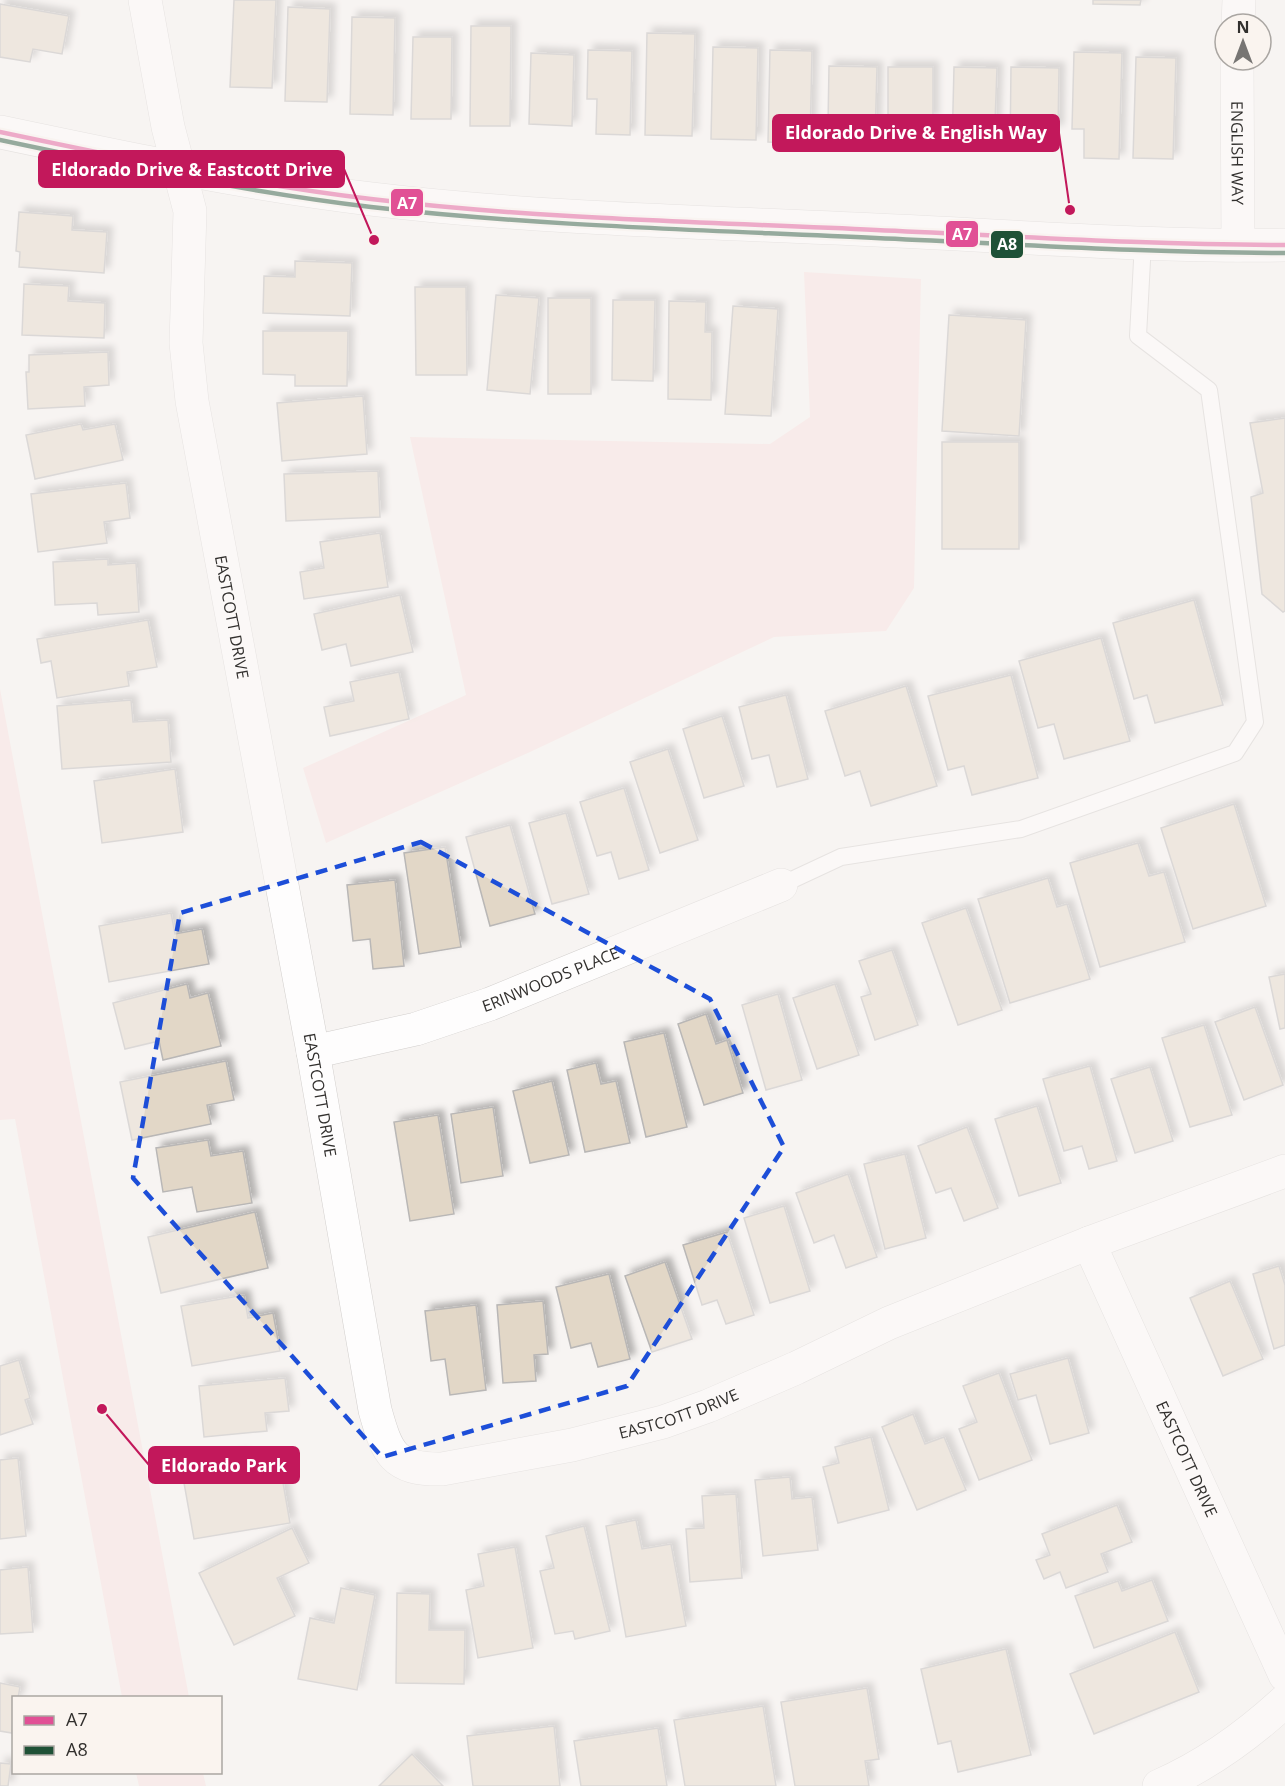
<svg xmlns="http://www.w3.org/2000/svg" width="1285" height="1786" font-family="'Open Sans',sans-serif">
  <defs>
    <filter id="shadow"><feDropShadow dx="5.5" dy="-5.5" stdDeviation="3" flood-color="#0004"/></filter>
  </defs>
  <rect width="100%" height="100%" fill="#f7f4f2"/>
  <g fill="#f8e1df">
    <path d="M 804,272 L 921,279 L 914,588 L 886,631 L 774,637 L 530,752 L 326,843 L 303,768 L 466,695 L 410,437 L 770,444 L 810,417 Z"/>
    <path d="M 0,689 L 189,1697 L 122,1697 L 15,1119 L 0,1120 Z"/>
    <path d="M 136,1773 L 203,1773 L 206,1786 L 139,1786 Z"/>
  </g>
  <g fill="#e2d7c7" stroke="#b9b7b6" stroke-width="1.5" filter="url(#shadow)">
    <path d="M 234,0 L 276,0 L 272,88 L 230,87 Z"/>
    <path d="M 1093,0 L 1141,0 L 1140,5 L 1093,4 Z"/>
    <path d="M 0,4 L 69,16 L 62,54 L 33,49 L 30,62 L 0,57 Z"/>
    <path d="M 288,7 L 330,9 L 327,102 L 285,101 Z"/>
    <path d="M 352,17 L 395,18 L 393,115 L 350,114 Z"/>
    <path d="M 471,26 L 511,26 L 510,126 L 470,126 Z"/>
    <path d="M 647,33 L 695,34 L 692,136 L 645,135 Z"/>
    <path d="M 413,37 L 452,37 L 451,119 L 411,119 Z"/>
    <path d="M 713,47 L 758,48 L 756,140 L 711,139 Z"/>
    <path d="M 588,50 L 632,51 L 630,135 L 596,134 L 597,99 L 587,99 Z"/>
    <path d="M 770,50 L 812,51 L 810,143 L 768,142 Z"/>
    <path d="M 1074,52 L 1122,53 L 1119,159 L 1084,158 L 1084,129 L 1072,129 Z"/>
    <path d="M 531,53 L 574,55 L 572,126 L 529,124 Z"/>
    <path d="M 1136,57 L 1176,58 L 1173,159 L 1133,158 Z"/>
    <path d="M 829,66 L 877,67 L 875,139 L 840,138 L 841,124 L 828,124 Z"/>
    <path d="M 888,67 L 933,67 L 933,120 L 919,120 L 919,147 L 888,147 Z"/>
    <path d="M 954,67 L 997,68 L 994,150 L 952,149 Z"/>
    <path d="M 1011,67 L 1059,68 L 1058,130 L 1041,130 L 1041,150 L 1010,150 Z"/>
    <path d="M 19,212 L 73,216 L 72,230 L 107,232 L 104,273 L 19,267 L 20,252 L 16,251 Z"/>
    <path d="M 295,261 L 352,263 L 350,316 L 263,313 L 264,276 L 295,277 Z"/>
    <path d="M 24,284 L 69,286 L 68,301 L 105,303 L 104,338 L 22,335 Z"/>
    <path d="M 415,287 L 466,287 L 467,375 L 416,375 Z"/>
    <path d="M 496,295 L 539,298 L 530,394 L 487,390 Z"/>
    <rect x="548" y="298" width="43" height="96"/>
    <path d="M 613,300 L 655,300 L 653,381 L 612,380 Z"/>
    <path d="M 669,301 L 706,302 L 705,332 L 712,332 L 711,400 L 668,399 Z"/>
    <path d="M 733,306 L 778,309 L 771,416 L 725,414 Z"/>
    <path d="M 949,315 L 1026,320 L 1019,436 L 942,431 Z"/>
    <path d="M 263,331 L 348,331 L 347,386 L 295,386 L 295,375 L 263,374 Z"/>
    <path d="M 108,352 L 109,385 L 84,387 L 85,406 L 28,409 L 26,372 L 29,372 L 29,355 Z"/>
    <path d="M 363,396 L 367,454 L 282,461 L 277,403 Z"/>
    <path d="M 1285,418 L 1285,611 L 1283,612 L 1262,594 L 1251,497 L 1263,493 L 1250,423 Z"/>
    <path d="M 81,424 L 83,430 L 115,424 L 123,460 L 35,479 L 26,435 Z"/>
    <rect x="942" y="442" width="77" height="107"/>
    <path d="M 378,471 L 380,517 L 286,521 L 284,474 Z"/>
    <path d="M 126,483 L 130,518 L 104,522 L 107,543 L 38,552 L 31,494 Z"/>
    <path d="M 380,533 L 388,587 L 304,599 L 300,572 L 324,568 L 320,542 Z"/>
    <path d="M 108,559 L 108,565 L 136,563 L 139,612 L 98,615 L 97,603 L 55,605 L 53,562 Z"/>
    <path d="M 400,595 L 413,652 L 351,666 L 346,644 L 322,650 L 314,614 Z"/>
    <path d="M 1194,600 L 1223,705 L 1155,723 L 1147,695 L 1134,699 L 1113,623 Z"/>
    <path d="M 148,620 L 157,667 L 127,672 L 129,686 L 57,698 L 51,661 L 41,663 L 37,639 Z"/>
    <path d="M 1101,638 L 1130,741 L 1064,759 L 1054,724 L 1038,728 L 1019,661 Z"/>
    <path d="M 399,672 L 409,719 L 330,736 L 324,707 L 354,701 L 350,682 Z"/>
    <path d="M 1011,675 L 1038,778 L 972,795 L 964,766 L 948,770 L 928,696 Z"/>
    <path d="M 906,686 L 937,786 L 871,806 L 860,771 L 845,776 L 825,711 Z"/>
    <path d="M 786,695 L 808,779 L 777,787 L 769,755 L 752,759 L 739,707 Z"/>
    <path d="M 131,700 L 133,722 L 168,720 L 171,762 L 62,769 L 57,706 Z"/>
    <path d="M 722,716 L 744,786 L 704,798 L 683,729 Z"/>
    <path d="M 668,749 L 698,840 L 660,853 L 630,762 Z"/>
    <path d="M 175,769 L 183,832 L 102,843 L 94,781 Z"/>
    <path d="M 624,788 L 649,870 L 619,879 L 611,852 L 597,856 L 580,802 Z"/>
    <path d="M 1234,804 L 1266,906 L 1193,929 L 1161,828 Z"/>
    <path d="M 566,813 L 589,894 L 552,904 L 529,823 Z"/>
    <path d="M 510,825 L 535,914 L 490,926 L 466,837 Z"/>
    <path d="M 1138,843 L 1149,876 L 1164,872 L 1185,942 L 1100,967 L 1070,863 Z"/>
    <path d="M 445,847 L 461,947 L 419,954 L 404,853 Z"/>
    <path d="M 1048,878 L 1057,907 L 1067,904 L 1090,979 L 1010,1003 L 978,899 Z"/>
    <path d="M 395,880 L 404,966 L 373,969 L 370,939 L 353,941 L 347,885 Z"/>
    <path d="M 966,908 L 1002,1010 L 958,1025 L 922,923 Z"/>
    <path d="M 171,913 L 175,934 L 202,929 L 209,964 L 109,982 L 99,926 Z"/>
    <path d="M 892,950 L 918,1025 L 875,1040 L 861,997 L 871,994 L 859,961 Z"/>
    <path d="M 1285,974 L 1285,1028 L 1280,1029 L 1269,977 Z"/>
    <path d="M 187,984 L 190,998 L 208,993 L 221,1046 L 163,1060 L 159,1041 L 125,1049 L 113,1003 Z"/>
    <path d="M 835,984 L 859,1055 L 817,1069 L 793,998 Z"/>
    <path d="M 778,994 L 802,1080 L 766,1090 L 742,1005 Z"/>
    <path d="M 1255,1007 L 1283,1085 L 1244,1100 L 1215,1022 Z"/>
    <path d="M 706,1014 L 716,1044 L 727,1040 L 743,1093 L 704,1105 L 678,1024 Z"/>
    <path d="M 1204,1025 L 1232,1115 L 1190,1127 L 1162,1038 Z"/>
    <path d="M 664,1033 L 687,1127 L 646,1137 L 624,1042 Z"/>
    <path d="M 226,1061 L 234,1100 L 207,1105 L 211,1124 L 132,1140 L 120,1082 Z"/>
    <path d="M 596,1063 L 601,1084 L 616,1081 L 630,1143 L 585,1152 L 567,1070 Z"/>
    <path d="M 1090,1066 L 1117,1161 L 1089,1169 L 1082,1146 L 1064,1151 L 1043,1079 Z"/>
    <path d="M 1150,1067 L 1173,1141 L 1135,1153 L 1111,1079 Z"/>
    <path d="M 552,1081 L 569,1155 L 530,1163 L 513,1091 Z"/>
    <path d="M 1037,1106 L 1061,1183 L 1019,1196 L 995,1119 Z"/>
    <path d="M 493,1107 L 503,1176 L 461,1183 L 451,1114 Z"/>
    <path d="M 438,1115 L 454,1214 L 410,1221 L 394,1122 Z"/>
    <path d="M 967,1127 L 998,1208 L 964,1221 L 951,1188 L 936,1193 L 918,1146 Z"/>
    <path d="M 208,1140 L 211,1156 L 243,1151 L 252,1203 L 197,1212 L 192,1187 L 163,1192 L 156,1148 Z"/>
    <path d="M 905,1154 L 926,1238 L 885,1249 L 864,1164 Z"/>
    <path d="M 848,1174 L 877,1257 L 846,1268 L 834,1235 L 814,1243 L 796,1193 Z"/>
    <path d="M 784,1206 L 810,1291 L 770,1303 L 744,1218 Z"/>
    <path d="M 255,1212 L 268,1268 L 161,1293 L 148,1237 Z"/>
    <path d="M 727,1232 L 754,1315 L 726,1324 L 717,1300 L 702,1305 L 683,1245 Z"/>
    <path d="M 665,1262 L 692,1339 L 652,1352 L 625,1276 Z"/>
    <path d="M 1279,1266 L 1285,1285 L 1285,1345 L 1274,1349 L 1253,1274 Z"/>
    <path d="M 609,1274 L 630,1359 L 598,1367 L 591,1343 L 571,1348 L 556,1287 Z"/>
    <path d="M 1230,1281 L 1263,1359 L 1223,1376 L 1190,1298 Z"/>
    <path d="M 244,1295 L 248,1318 L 273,1313 L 280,1351 L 192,1366 L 181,1306 Z"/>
    <path d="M 543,1301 L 548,1354 L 534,1355 L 536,1381 L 503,1383 L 497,1305 Z"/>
    <path d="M 476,1305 L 486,1390 L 450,1395 L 445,1359 L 431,1361 L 425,1311 Z"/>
    <path d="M 1068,1358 L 1089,1433 L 1050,1444 L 1036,1395 L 1018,1400 L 1010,1374 Z"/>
    <path d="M 19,1360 L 30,1398 L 25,1400 L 33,1424 L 0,1435 L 0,1366 Z"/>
    <path d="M 999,1373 L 1032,1460 L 979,1480 L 959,1429 L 977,1422 L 963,1386 Z"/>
    <path d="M 285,1378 L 289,1411 L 265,1413 L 267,1431 L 204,1437 L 199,1386 Z"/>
    <path d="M 913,1414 L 925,1444 L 944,1437 L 966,1490 L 917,1510 L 882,1427 Z"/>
    <path d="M 871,1437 L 889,1510 L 838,1523 L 823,1467 L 839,1463 L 835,1447 Z"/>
    <path d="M 243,1455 L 248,1482 L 282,1477 L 290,1523 L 194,1539 L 181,1466 Z"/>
    <path d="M 18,1458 L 26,1536 L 0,1539 L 0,1460 Z"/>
    <path d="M 790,1477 L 792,1499 L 812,1497 L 818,1550 L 763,1556 L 755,1480 Z"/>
    <path d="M 736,1494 L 742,1578 L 690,1582 L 686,1529 L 704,1528 L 702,1496 Z"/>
    <path d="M 1117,1505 L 1132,1542 L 1101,1554 L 1108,1572 L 1066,1588 L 1060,1572 L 1044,1579 L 1036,1560 L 1050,1555 L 1042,1534 Z"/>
    <path d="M 636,1520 L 642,1549 L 671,1544 L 686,1626 L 626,1637 L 606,1526 Z"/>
    <path d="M 584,1526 L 610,1631 L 575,1639 L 573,1631 L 555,1634 L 540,1571 L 554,1568 L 546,1536 Z"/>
    <path d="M 292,1528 L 309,1563 L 277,1578 L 295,1616 L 234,1645 L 199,1573 Z"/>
    <path d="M 515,1547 L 533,1648 L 478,1658 L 466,1590 L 484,1586 L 478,1554 Z"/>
    <path d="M 28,1567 L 33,1632 L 0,1634 L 0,1570 Z"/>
    <path d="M 1152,1580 L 1168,1621 L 1094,1648 L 1075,1596 L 1118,1581 L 1122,1591 Z"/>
    <path d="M 341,1588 L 375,1595 L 357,1690 L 298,1679 L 310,1618 L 334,1623 Z"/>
    <path d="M 397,1593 L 430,1594 L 429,1630 L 465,1630 L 464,1684 L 396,1683 Z"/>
    <path d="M 1175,1632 L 1199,1692 L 1094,1734 L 1070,1674 Z"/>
    <path d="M 1006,1649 L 1031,1755 L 958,1772 L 951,1741 L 938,1744 L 921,1669 Z"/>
    <path d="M 0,1683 L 20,1687 L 18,1698 L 14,1698 L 12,1733 L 0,1731 Z"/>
    <path d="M 867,1688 L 879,1759 L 865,1761 L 869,1786 L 795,1786 L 781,1702 Z"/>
    <path d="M 763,1706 L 776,1786 L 685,1786 L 674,1720 Z"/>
    <path d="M 554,1726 L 560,1786 L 473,1786 L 467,1736 Z"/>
    <path d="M 658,1728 L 667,1786 L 581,1786 L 574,1741 Z"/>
    <path d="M 412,1754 L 443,1786 L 379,1786 Z"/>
    <path d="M 0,1763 L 11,1764 L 8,1786 L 0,1786 Z"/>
  </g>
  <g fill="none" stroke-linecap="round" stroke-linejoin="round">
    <defs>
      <path id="service" d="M 781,885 L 841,857 L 1021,829 L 1235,753 L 1255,722 L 1209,390 L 1138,336 L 1143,242"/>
      <g id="minor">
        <path id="s1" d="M 145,0 L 168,127 L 190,211 L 186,343 L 192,401 L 313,1052 L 375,1410 C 387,1453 393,1470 442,1469 L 572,1445 L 663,1422 L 708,1406 L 796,1368 L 889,1323 L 1089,1243 L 1285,1171"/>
        <path d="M 1238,24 L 1239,0"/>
        <path id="s2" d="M 1237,60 L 1238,245"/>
        <path id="s3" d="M 313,1052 L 416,1029 L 490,1004 L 781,885"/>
        <path id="s4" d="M 1089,1243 L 1285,1675"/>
        <path d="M 1159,1786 C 1205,1766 1248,1735 1285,1701"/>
      </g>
      <path id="tertiary" d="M 0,132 C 123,158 246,184 371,199 C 538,219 708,222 876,230 C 1012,236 1149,247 1285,245"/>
    </defs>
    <use href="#service" stroke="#d2cfcd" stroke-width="18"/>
    <use href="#minor" stroke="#d2cfcd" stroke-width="34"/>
    <use href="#tertiary" stroke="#d2cfcd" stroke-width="34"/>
    <use href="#service" stroke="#fefdfd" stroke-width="16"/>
    <use href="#minor" stroke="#fefdfd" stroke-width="33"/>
    <use href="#tertiary" stroke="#fefdfd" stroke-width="33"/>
    <defs>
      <path id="bus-1" d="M 0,132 C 123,158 246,184 371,199 C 538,219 708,222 876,230 C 1012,236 1148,245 1285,245"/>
      <path id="bus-2" d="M 0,140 C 123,166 246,192 371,207 C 538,226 708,230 876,238 C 1012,244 1148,253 1285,253"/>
    </defs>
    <use href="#bus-1" stroke="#faf4ef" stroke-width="9"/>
    <use href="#bus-2" stroke="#faf4ef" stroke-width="9"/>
    <use href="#bus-1" stroke="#e15095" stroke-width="4.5"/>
    <use href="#bus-2" stroke="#1f5136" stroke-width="4.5"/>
  </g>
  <path d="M0 0H1285V1786H0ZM 421,842 L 710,999 L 784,1147 L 627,1386 L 382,1457 L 133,1178 L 180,913 Z" fill="#f7f4f2" fill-opacity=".55" fill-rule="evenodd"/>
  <path fill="none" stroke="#1d4ed8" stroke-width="4.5" stroke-dasharray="12 8" stroke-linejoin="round" d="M 421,842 L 710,999 L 784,1147 L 627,1386 L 382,1457 L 133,1178 L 180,913 Z"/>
  <g text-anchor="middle" stroke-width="5" stroke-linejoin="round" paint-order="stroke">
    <g font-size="16" fill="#32302e" stroke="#faf4ef">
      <text dy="6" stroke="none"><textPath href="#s2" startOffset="93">ENGLISH WAY</textPath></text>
      <text dy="6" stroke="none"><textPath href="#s1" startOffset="626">EASTCOTT DRIVE</textPath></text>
      <text dy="6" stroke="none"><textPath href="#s3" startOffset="249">ERINWOODS PLACE</textPath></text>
      <text dy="6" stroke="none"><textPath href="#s1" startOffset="1112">EASTCOTT DRIVE</textPath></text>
      <text dy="6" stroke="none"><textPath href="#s1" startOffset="1776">EASTCOTT DRIVE</textPath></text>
      <text dy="6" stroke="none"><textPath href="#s4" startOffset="237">EASTCOTT DRIVE</textPath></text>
    </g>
  </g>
  <path fill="none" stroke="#c2185b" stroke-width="2" d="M1070 210L1059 133M374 240L344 169M102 1409L149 1465"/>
  <g fill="#c2185b" stroke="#faf4ef" stroke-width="2">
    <circle cx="1070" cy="210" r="6"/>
    <circle cx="374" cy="240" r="6"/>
    <circle cx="102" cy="1409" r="6"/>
  </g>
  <g fill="#c2185b" stroke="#c2185b" stroke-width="2">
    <rect x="773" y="115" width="286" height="36" rx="6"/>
    <rect x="39" y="151" width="305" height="36" rx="6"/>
    <rect x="149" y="1447" width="150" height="36" rx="6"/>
  </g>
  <g font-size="18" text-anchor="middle" font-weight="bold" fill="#fff">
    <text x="916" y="139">Eldorado Drive &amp; English Way</text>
    <text x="192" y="176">Eldorado Drive &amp; Eastcott Drive</text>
    <text x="224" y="1472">Eldorado Park</text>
  </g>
  <g stroke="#faf4ef" stroke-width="2">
    <rect x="390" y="188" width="34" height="29" rx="6" fill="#e15095"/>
    <rect x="945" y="220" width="34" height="28" rx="6" fill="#e15095"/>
    <rect x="990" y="230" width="34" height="29" rx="6" fill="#1f5136"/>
  </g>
  <g font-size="16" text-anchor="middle" font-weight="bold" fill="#fff">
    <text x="407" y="209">A7</text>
    <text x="962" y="240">A7</text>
    <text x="1007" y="250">A8</text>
  </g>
  <rect x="12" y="1696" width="210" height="78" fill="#faf4ef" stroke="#aaa6a2" stroke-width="1.5"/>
  <rect x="24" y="1716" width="30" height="9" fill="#e15095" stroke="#aaa6a2" stroke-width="1.5"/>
  <text x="66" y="1726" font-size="18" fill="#32302e">A7</text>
  <rect x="24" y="1746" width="30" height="9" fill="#1f5136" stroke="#aaa6a2" stroke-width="1.5"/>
  <text x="66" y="1756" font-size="18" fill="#32302e">A8</text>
  <g transform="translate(1243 42)"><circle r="28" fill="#faf4ef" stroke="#aaa6a2" stroke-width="1.5"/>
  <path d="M0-4.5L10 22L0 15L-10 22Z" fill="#777573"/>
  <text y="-9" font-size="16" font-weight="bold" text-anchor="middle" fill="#32302e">N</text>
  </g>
</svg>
